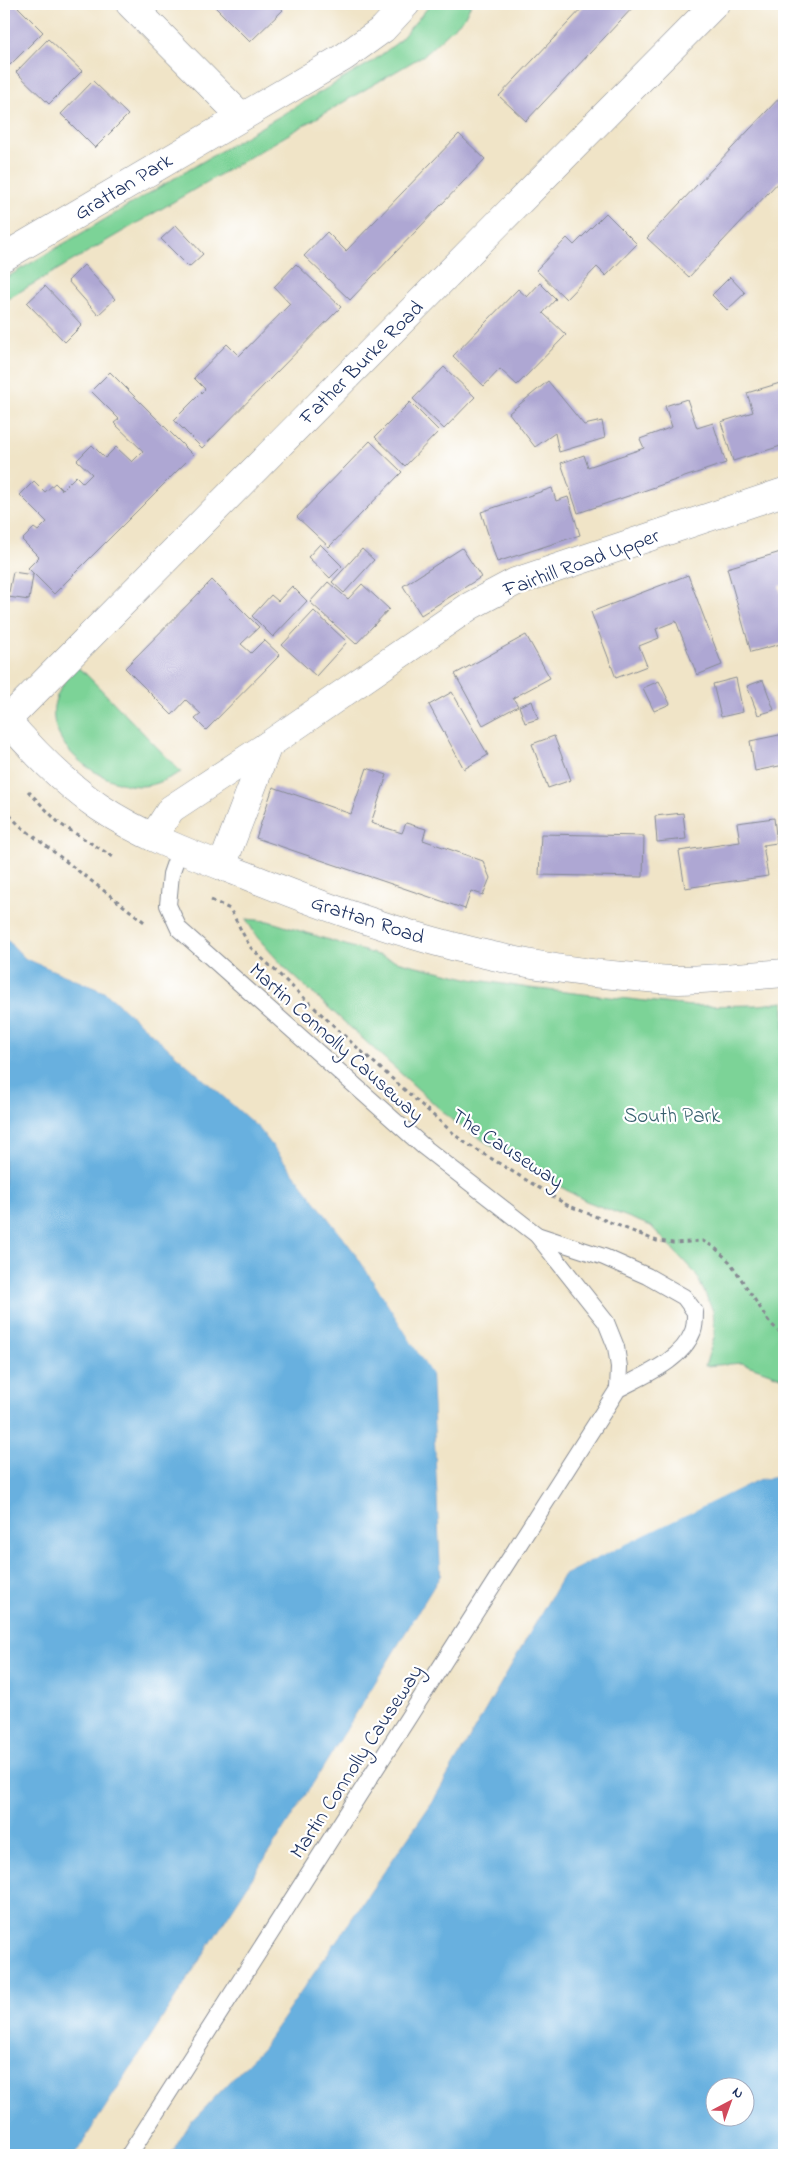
<svg xmlns="http://www.w3.org/2000/svg" width="788" height="2159" font-family="'Indie Flower',sans-serif">
  <rect width="100%" height="100%" fill="#fff"/>
  <filter id="ink" filterUnits="userSpaceOnUse"><feTurbulence type="fractalNoise" baseFrequency=".02" numOctaves="2"/><feDisplacementMap in="SourceGraphic" scale="10" xChannelSelector="R" yChannelSelector="G"/><feConvolveMatrix kernelMatrix="1 2 1 2 8 2 1 2 1" color-interpolation-filters="sRGB"/></filter>
  <filter id="wash" filterUnits="userSpaceOnUse"><feTurbulence type="fractalNoise" baseFrequency=".0096" numOctaves="4" result="noise"/><feDisplacementMap in="SourceGraphic" scale="20" xChannelSelector="R" yChannelSelector="G"/><feGaussianBlur stdDeviation="1.12" result="paint"/><feColorMatrix in="noise" values="0 0 0 0 0 0 0 0 0 0 0 0 0 0 0 0 0 1.4 0 .05"/><feComposite in="paint" operator="in"/></filter>
  <g filter="url(#wash)">
    <rect width="100%" height="100%" fill="#f0e4c7"/>
    <g fill="#7cd397" stroke="#4c817a">
      <path d="M 431,4 L 471,4 L 464,18 L 424,55 L 4,301 L 4,279 L 373,61 L 398,42 Z"/>
      <path d="M 77,667 L 86,674 L 181,772 C 169,778 156,786 141,786 C 103,786 48,749 54,706 C 57,690 67,678 77,667 Z"/>
      <path d="M 246,919 L 268,921 L 400,962 L 471,979 L 529,988 L 691,1006 L 759,1005 L 784,1002 L 784,1378 L 742,1363 L 705,1366 L 715,1334 L 713,1311 L 696,1274 L 651,1226 L 586,1201 L 523,1166 L 453,1121 L 284,967 L 257,937 Z"/>
    </g>
    <g fill="#68b0df" stroke="#42709e" fill-rule="evenodd">
      <path d="M 4,936 L 25,958 L 105,992 L 259,1128 L 356,1254 L 432,1374 L 441,1575 L 320,1773 L 75,2155 L 4,2155 Z"/>
      <path d="M 784,1476 L 784,2155 L 170,2155 L 190,2123 L 262,2048 L 432,1802 L 563,1575 L 674,1519 L 759,1479 ZM 716,2086 L 746,2086 L 746,2116 L 716,2116 Z"/>
    </g>
    <g fill="#f0e4c7">
      <path d="M 4,933 L 26,956 L 106,990 L 261,1126 L 358,1252 L 434,1374 L 443,1576 L 322,1775 L 78,2155 L 75,2155 L 320,1773 L 441,1575 L 432,1375 L 356,1254 L 259,1128 L 105,992 L 25,958 L 4,936 Z"/>
      <path d="M 784,1473 L 784,1476 L 759,1479 L 563,1575 L 432,1802 L 262,2048 L 190,2123 L 170,2155 L 167,2155 L 188,2122 L 260,2046 L 430,1800 L 561,1573 L 673,1517 L 758,1477 Z"/>
    </g>
    <g id="blocks">
      <g fill="#aea7d3">
        <path d="M 4,4 L 15,4 L 43,32 L 10,65 L 4,58 Z"/>
        <path d="M 218,4 L 277,4 L 283,10 L 250,42 L 215,7 Z"/>
        <path d="M 586,4 L 636,4 L 526,121 L 499,96 Z"/>
        <path d="M 48,39 L 82,71 L 49,104 L 16,72 Z"/>
        <path d="M 93,81 L 128,115 L 95,148 L 61,114 Z"/>
        <path d="M 784,93 L 784,176 L 689,277 L 647,238 Z"/>
        <path d="M 459,134 L 485,159 L 350,300 L 304,256 L 327,232 L 346,251 Z"/>
        <path d="M 606,213 L 637,244 L 606,276 L 597,267 L 566,299 L 536,270 L 567,238 L 574,245 Z"/>
        <path d="M 176,225 L 203,254 L 189,267 L 161,239 Z"/>
        <path d="M 296,264 L 341,307 L 202,448 L 174,420 L 205,389 L 194,378 L 227,344 L 239,356 L 290,304 L 274,287 Z"/>
        <path d="M 84,265 L 115,299 L 98,315 L 68,281 Z"/>
        <path d="M 730,277 L 745,293 L 727,310 L 712,295 Z"/>
        <path d="M 540,283 L 556,299 L 543,313 L 566,335 L 517,385 L 500,369 L 484,386 L 453,356 L 518,289 L 527,297 Z"/>
        <path d="M 45,286 L 82,325 L 65,342 L 27,303 Z"/>
        <path d="M 444,367 L 475,397 L 444,429 L 413,399 Z"/>
        <path d="M 110,372 L 193,455 L 54,594 L 28,568 L 39,557 L 22,540 L 34,528 L 38,531 L 47,522 L 20,495 L 34,481 L 45,492 L 55,483 L 62,490 L 76,476 L 83,483 L 92,474 L 77,460 L 92,445 L 105,458 L 116,447 L 132,462 L 143,451 L 114,423 L 119,419 L 91,391 Z"/>
        <path d="M 548,381 L 584,425 L 602,421 L 605,438 L 559,452 L 555,433 L 535,447 L 509,413 Z"/>
        <path d="M 780,383 L 784,399 L 784,445 L 733,461 L 721,422 L 753,412 L 747,393 Z"/>
        <path d="M 687,399 L 697,428 L 713,423 L 726,463 L 578,513 L 561,463 L 584,455 L 588,467 L 644,448 L 640,439 L 672,427 L 665,406 Z"/>
        <path d="M 410,402 L 439,431 L 405,466 L 375,437 Z"/>
        <path d="M 370,441 L 402,472 L 329,547 L 297,517 Z"/>
        <path d="M 552,488 L 556,501 L 568,497 L 580,535 L 497,562 L 481,512 Z"/>
        <path d="M 320,544 L 342,566 L 330,578 L 308,557 Z"/>
        <path d="M 462,548 L 481,577 L 421,615 L 403,586 Z"/>
        <path d="M 362,549 L 374,560 L 344,593 L 332,582 Z"/>
        <path d="M 784,551 L 784,585 L 779,586 L 784,604 L 784,643 L 751,652 L 727,568 Z"/>
        <path d="M 13,572 L 33,575 L 29,600 L 8,597 Z"/>
        <path d="M 688,575 L 722,665 L 697,675 L 676,621 L 656,629 L 659,638 L 639,646 L 647,666 L 616,678 L 591,612 Z"/>
        <path d="M 212,580 L 259,627 L 241,644 L 251,653 L 264,640 L 280,655 L 206,730 L 195,719 L 201,714 L 186,700 L 172,715 L 125,668 Z"/>
        <path d="M 328,582 L 348,599 L 362,584 L 389,609 L 356,644 L 310,602 Z"/>
        <path d="M 292,586 L 307,601 L 273,637 L 252,616 L 271,595 L 278,601 Z"/>
        <path d="M 314,611 L 347,642 L 316,676 L 282,645 Z"/>
        <path d="M 526,635 L 550,678 L 513,698 L 518,706 L 483,725 L 455,674 Z"/>
        <path d="M 736,678 L 743,712 L 721,717 L 713,684 Z"/>
        <path d="M 763,680 L 774,710 L 758,715 L 747,686 Z"/>
        <path d="M 659,681 L 670,704 L 654,711 L 643,688 Z"/>
        <path d="M 452,692 L 488,755 L 464,769 L 429,705 Z"/>
        <path d="M 532,701 L 538,719 L 525,723 L 519,706 Z"/>
        <path d="M 784,734 L 784,765 L 755,771 L 750,741 Z"/>
        <path d="M 554,736 L 571,780 L 548,788 L 532,744 Z"/>
        <path d="M 367,768 L 387,775 L 371,823 L 402,833 L 406,823 L 426,829 L 423,840 L 483,861 L 490,878 L 483,895 L 471,891 L 465,909 L 256,838 L 273,787 L 351,814 Z"/>
        <path d="M 683,813 L 686,839 L 657,842 L 655,816 Z"/>
        <path d="M 774,818 L 777,843 L 763,845 L 768,876 L 685,888 L 679,851 L 740,842 L 737,823 Z"/>
        <path d="M 541,834 L 644,836 L 643,877 L 539,875 Z"/>
      </g>
    </g>
  </g>
  <g filter="url(#ink)">
    <use href="#blocks" fill-opacity="0" stroke="#868a92" stroke-width="1"/>
    <g fill="none" stroke-linecap="round" stroke-linejoin="round">
      <defs>
        <g id="service">
          <path d="M 180,848 L 171,874 L 168,905 L 179,929 L 424,1147 L 537,1235 L 606,1322 L 616,1347 L 619,1367 L 618,1389"/>
          <path d="M 129,2155 L 618,1389 C 644,1375 682,1361 693,1331 C 695,1326 695,1318 695,1312 L 684,1297 L 647,1276 L 604,1257 L 537,1235"/>
        </g>
        <g id="minor">
          <path d="M 130,4 L 241,116"/>
          <path d="M 4,257 L 344,57 L 383,29 L 406,4"/>
          <path d="M 4,717 C 31,749 64,783 99,807 C 145,838 199,857 250,877 C 369,925 494,966 623,976 C 641,977 660,980 678,980 C 713,979 749,976 784,973"/>
          <path d="M 7,720 L 715,4"/>
          <path d="M 153,837 L 171,809 L 268,745 L 470,606 L 515,582 L 784,492"/>
          <path d="M 222,866 L 268,745"/>
        </g>
      </defs>
      <use href="#service" stroke="#868a92" stroke-width="18"/>
      <use href="#minor" stroke="#868a92" stroke-width="29"/>
      <g stroke="#868a92" stroke-width="3" stroke-dasharray="4 4" stroke-linecap="butt">
        <path d="M 28,791 L 60,824 L 115,858"/>
        <path d="M 4,809 L 19,825 L 147,924"/>
        <path d="M 211,900 L 230,909 L 250,947 L 351,1042 L 461,1140 L 567,1205 L 657,1241 L 673,1243 L 703,1241 L 714,1247 L 730,1262 L 770,1323 L 784,1336"/>
      </g>
      <use href="#service" stroke="#fff" stroke-width="16"/>
      <use href="#minor" stroke="#fff" stroke-width="28"/>
    </g>
  </g>
  <g text-anchor="middle" stroke-width="4.5" stroke-linejoin="round" paint-order="stroke">
    <g font-size="21" fill="#1b2f5e" stroke="#fff">
      <text transform="translate(123 186) rotate(-31)" y="7">Grattan Park</text>
      <text transform="translate(361 362) rotate(-45)" y="7">Father Burke Road</text>
      <text transform="translate(581 562) rotate(-20)" y="7">Fairhill Road Upper</text>
      <text transform="translate(368 919) rotate(18)" y="7">Grattan Road</text>
      <text transform="translate(337 1042) rotate(42)" y="7">Martin Connolly Causeway</text>
      <text transform="translate(508 1148) rotate(33)" y="7">The Causeway</text>
      <text transform="translate(356 1761) rotate(-57)" y="7">Martin Connolly Causeway</text>
    </g>
    <g font-size="21" fill="#38606f" stroke="#fff">
      <text x="672" y="1122">South Park</text>
    </g>
  </g>
  <rect width="788" height="2159" fill="none" stroke="#fff" stroke-width="20"/>
  <g transform="translate(730 2102) rotate(41)"><circle r="24" fill="#ffffff" stroke="#a4acbf"/>
  <path d="M0-4L9 19L0 12L-9 19Z" fill="#d1495b"/>
  <text y="-8" font-size="14" font-weight="bold" text-anchor="middle" fill="#1b2f5e">N</text>
  </g>
</svg>
